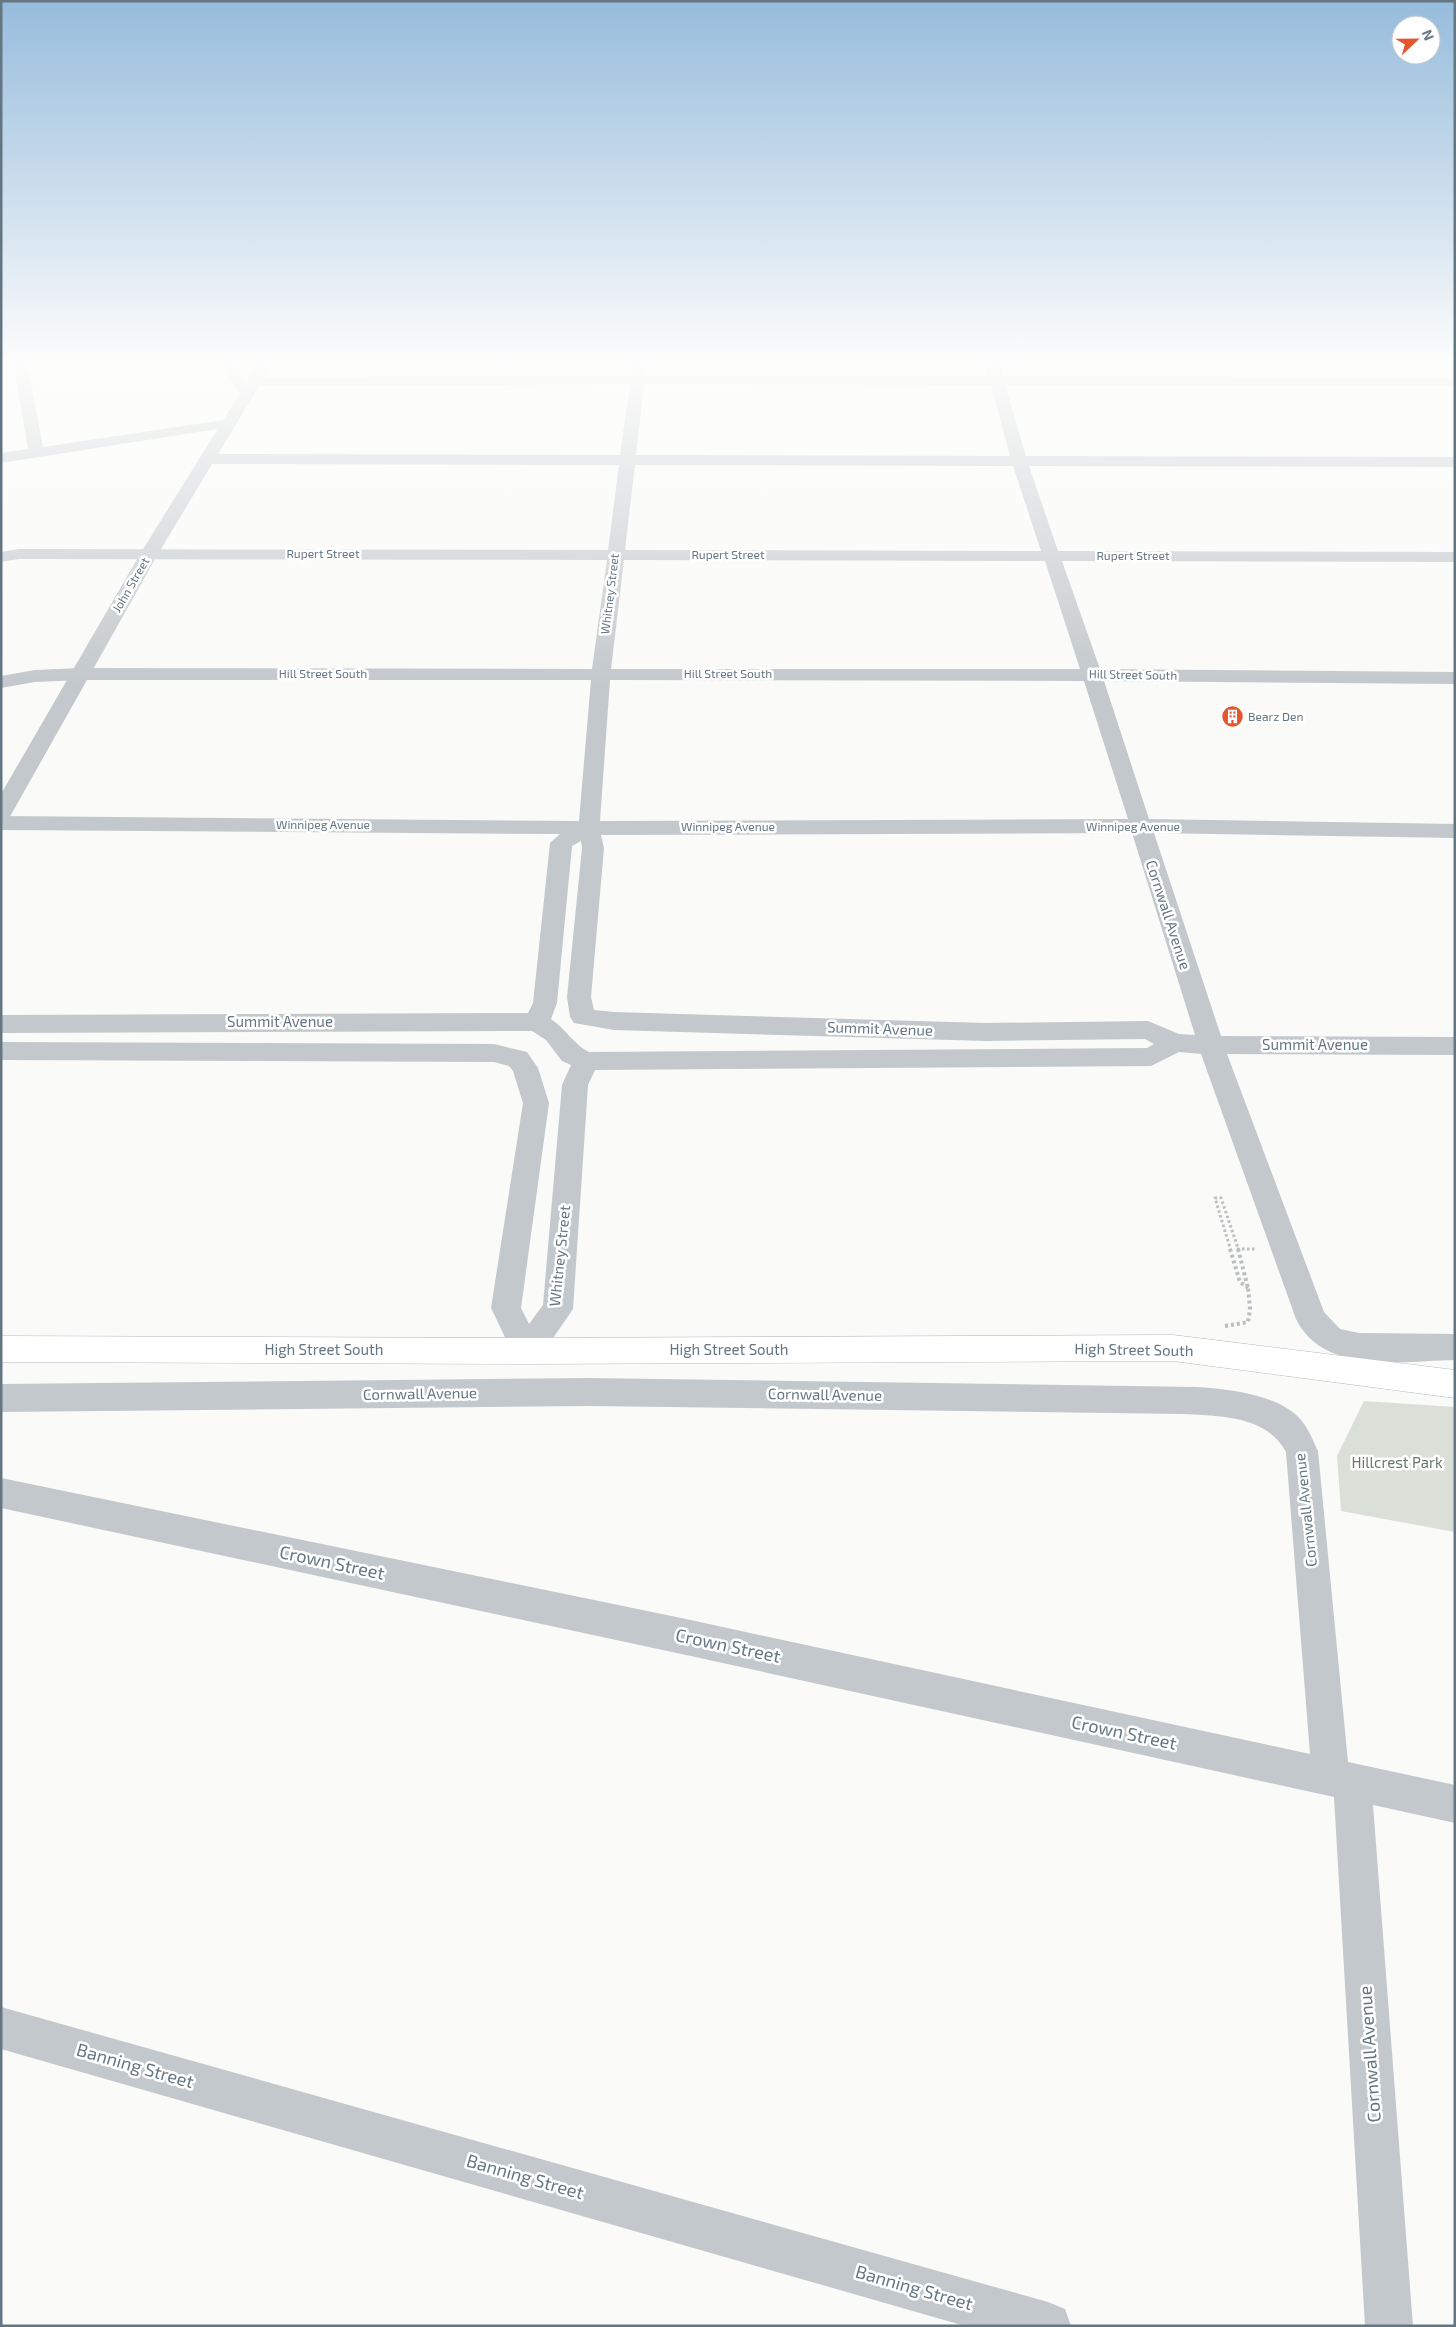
<svg xmlns="http://www.w3.org/2000/svg" width="1456" height="2327" font-family="'Exo 2',sans-serif">
  <rect width="100%" height="100%" fill="#fafaf8"/>
  <path fill="#dadfd7" d="M 1364,1401 L 1455,1407 L 1455,1532 L 1341,1511 L 1337,1456 Z"/>
  <g fill="none" stroke-linecap="round" stroke-linejoin="round">
    <defs>
      <path id="secondary" d="M 1173,1335 L 1455,1370 L 1455,1398 L 1173,1361 L 527,1364 L 1,1362 L 1,1336 L 527,1338 Z"/>
    </defs>
    <use href="#secondary" stroke="#b3babf" stroke-width="1"/>
    <g stroke="#bbbfc2" stroke-width="3" stroke-dasharray="2.5 2.5" stroke-linecap="butt">
      <path d="M 1237,1249 L 1257,1249"/>
      <path d="M 1231,1251 L 1215,1198 L 1221,1198 L 1239,1251"/>
    </g>
    <g stroke="#bbbfc2" stroke-width="4" stroke-dasharray="3 3" stroke-linecap="butt">
      <path d="M 1230,1249 L 1240,1282 L 1248,1288"/>
      <path d="M 1238,1249 L 1248,1288"/>
      <path d="M 1225,1326 L 1248,1322 L 1250,1309 L 1248,1288"/>
    </g>
    <g fill="#c3c8cc" fill-rule="evenodd">
      <path d="M 13,361 L 27,361 L 43,447 L 230,419 L 237,423 L 230,427 L 1,463 L 1,453 L 28,449 Z"/>
      <path d="M 220,361 L 234,361 L 254,395 L 252,398 L 242,398 Z"/>
      <path d="M 633,361 L 647,361 L 645,376 L 988,377 L 984,361 L 998,361 L 1003,377 L 1455,378 L 1455,386 L 1005,385 L 1026,456 L 1455,457 L 1455,467 L 1029,466 L 1058,551 L 1455,552 L 1455,562 L 1062,561 L 1100,669 L 1455,672 L 1455,684 L 1104,681 L 1149,819 L 1455,824 L 1455,838 L 1154,833 L 1221,1036 L 1455,1037 L 1455,1055 L 1227,1054 L 1324,1312 L 1340,1329 L 1359,1333 L 1455,1334 L 1455,1360 C 1403,1361 1323,1375 1296,1319 L 1201,1054 L 1179,1052 L 1151,1066 L 595,1070 L 588,1085 L 573,1309 L 538,1360 L 527,1364 L 516,1360 L 491,1308 L 523,1103 L 513,1071 L 509,1066 L 494,1062 L 1,1060 L 1,1042 L 494,1044 L 527,1052 L 538,1068 L 549,1103 L 521,1308 L 529,1324 L 543,1305 L 562,1085 L 571,1065 L 562,1061 L 546,1040 L 532,1031 L 1,1033 L 1,1015 L 528,1013 L 533,1003 L 550,843 L 560,834 L 1,830 L 1,816 L 579,821 L 591,680 L 80,680 L 35,682 L 1,688 L 1,676 L 35,670 L 80,668 L 592,669 L 607,560 L 19,559 L 1,562 L 1,552 L 19,549 L 608,550 L 619,465 L 206,464 L 198,459 L 206,454 L 620,455 L 630,384 L 255,386 L 248,382 L 255,378 L 631,376 ZM 644,384 L 991,385 L 1010,456 L 636,455 ZM 635,465 L 1013,466 L 1041,551 L 625,550 ZM 624,560 L 1045,561 L 1080,669 L 611,669 ZM 610,680 L 1084,681 L 1128,819 L 600,821 ZM 1132,833 L 1195,1035 L 1179,1034 L 1148,1021 L 986,1023 L 614,1012 L 594,1010 L 591,997 L 604,848 L 601,835 ZM 581,841 L 582,848 L 567,997 L 570,1017 L 574,1023 L 614,1030 L 986,1041 L 1145,1039 L 1154,1044 L 1147,1048 L 589,1052 C 574,1045 566,1029 551,1019 L 557,1003 L 572,846 Z"/>
      <path d="M 589,1378 L 1196,1387 C 1228,1389 1279,1394 1301,1420 C 1309,1429 1313,1441 1318,1451 L 1348,1762 L 1455,1785 L 1455,1823 L 1373,1805 L 1413,2326 L 1365,2326 L 1334,1797 L 686,1655 L 1,1508 L 1,1478 L 686,1619 L 1310,1754 L 1286,1452 C 1266,1415 1219,1416 1182,1414 L 589,1406 L 1,1412 L 1,1384 Z"/>
      <path d="M 1,2007 L 1048,2302 L 1065,2309 L 1071,2326 L 965,2326 L 1,2049 Z"/>
    </g>
    <path fill="#c3c8cc" fill-rule="evenodd" d="M 260,361 L 274,361 L 158,554 L 12,813 L 9,818 L 1,820 L 1,794 L 140,554 Z"/>
    <use href="#secondary" fill="#fff" fill-rule="evenodd"/>
  </g>
  <linearGradient id="sky" x2="0" y2="1"><stop stop-color="#96bcdc"/><stop offset="0.53" stop-color="#fdfdfc"/><stop offset="1" stop-color="#fdfdfc" stop-opacity="0"/></linearGradient>
  <rect width="1456" height="686" fill="url(#sky)"/>
  <defs>
    <symbol id="building-disc" viewBox="-11 -11 22 22"><circle r="9.5" fill="#e4572e" stroke="#fff"/><path d="M-4-6H4V6H1V3H-1V6H-4ZM-2.5-4.3h1.7v1.8h-1.7ZM.8-4.3h1.7v1.8H.8ZM-2.5-1h1.7V.8h-1.7ZM.8-1h1.7V.8H.8Z" fill="#fff"/></symbol>
  </defs>
  <g fill-rule="evenodd">
    <use href="#building-disc" x="1220" y="704" width="25" height="25"/>
  </g>
  <g text-anchor="middle" stroke-width="5" stroke-linejoin="round" paint-order="stroke">
    <g font-size="12" fill="#657683" stroke="#fff">
      <text x="323" y="558">Rupert Street</text>
      <text x="728" y="559">Rupert Street</text>
      <text x="1133" y="560">Rupert Street</text>
      <text transform="translate(131 585) rotate(-60)" y="4">John Street</text>
      <text transform="translate(610 594) rotate(-83)" y="4">Whitney Street</text>
      <text x="323" y="678">Hill Street South</text>
      <text x="728" y="678">Hill Street South</text>
      <text transform="translate(1133 675) rotate(1)" y="4">Hill Street South</text>
      <text x="323" y="829">Winnipeg Avenue</text>
      <text x="728" y="831">Winnipeg Avenue</text>
      <text x="1133" y="831">Winnipeg Avenue</text>
    </g>
    <g font-size="12" fill="#657683" stroke="#fff" text-anchor="start">
      <text x="1248" y="721">Bearz Den</text>
    </g>
    <g font-size="15" fill="#657683" stroke="#fff">
      <text transform="translate(1168 915) rotate(72)" y="5">Cornwall Avenue</text>
      <text x="280" y="1027">Summit Avenue</text>
      <text transform="translate(880 1029) rotate(2)" y="5">Summit Avenue</text>
      <text x="1315" y="1050">Summit Avenue</text>
      <text transform="translate(560 1256) rotate(-84)" y="5">Whitney Street</text>
      <text x="324" y="1355">High Street South</text>
      <text x="729" y="1355">High Street South</text>
      <text transform="translate(1134 1350) rotate(1)" y="5">High Street South</text>
      <text transform="translate(420 1394) rotate(-1)" y="5">Cornwall Avenue</text>
      <text transform="translate(825 1395) rotate(1)" y="5">Cornwall Avenue</text>
      <text transform="translate(1306 1510) rotate(-96)" y="5">Cornwall Avenue</text>
    </g>
    <g font-size="15" fill="#687a64" stroke="#fff">
      <text x="1397" y="1468">Hillcrest Park</text>
    </g>
    <g font-size="18" fill="#657683" stroke="#fff">
      <text transform="translate(332 1563) rotate(12)" y="6">Crown Street</text>
      <text transform="translate(728 1646) rotate(12)" y="6">Crown Street</text>
      <text transform="translate(1124 1733) rotate(12)" y="6">Crown Street</text>
      <text transform="translate(1370 2054) rotate(-94)" y="6">Cornwall Avenue</text>
      <text transform="translate(135 2066) rotate(16)" y="6">Banning Street</text>
      <text transform="translate(525 2177) rotate(16)" y="6">Banning Street</text>
      <text transform="translate(914 2288) rotate(16)" y="6">Banning Street</text>
    </g>
  </g>
  <rect width="1456" height="2327" fill="none" stroke="#657683" stroke-width="5"/>
  <g transform="translate(1416 40) rotate(68)"><circle r="24" fill="#ffffff" stroke="#c1c8cd"/>
  <path d="M0-4L9 19L0 12L-9 19Z" fill="#e4572e"/>
  <text y="-8" font-size="14" font-weight="bold" text-anchor="middle" fill="#657683">N</text>
  </g>
</svg>
